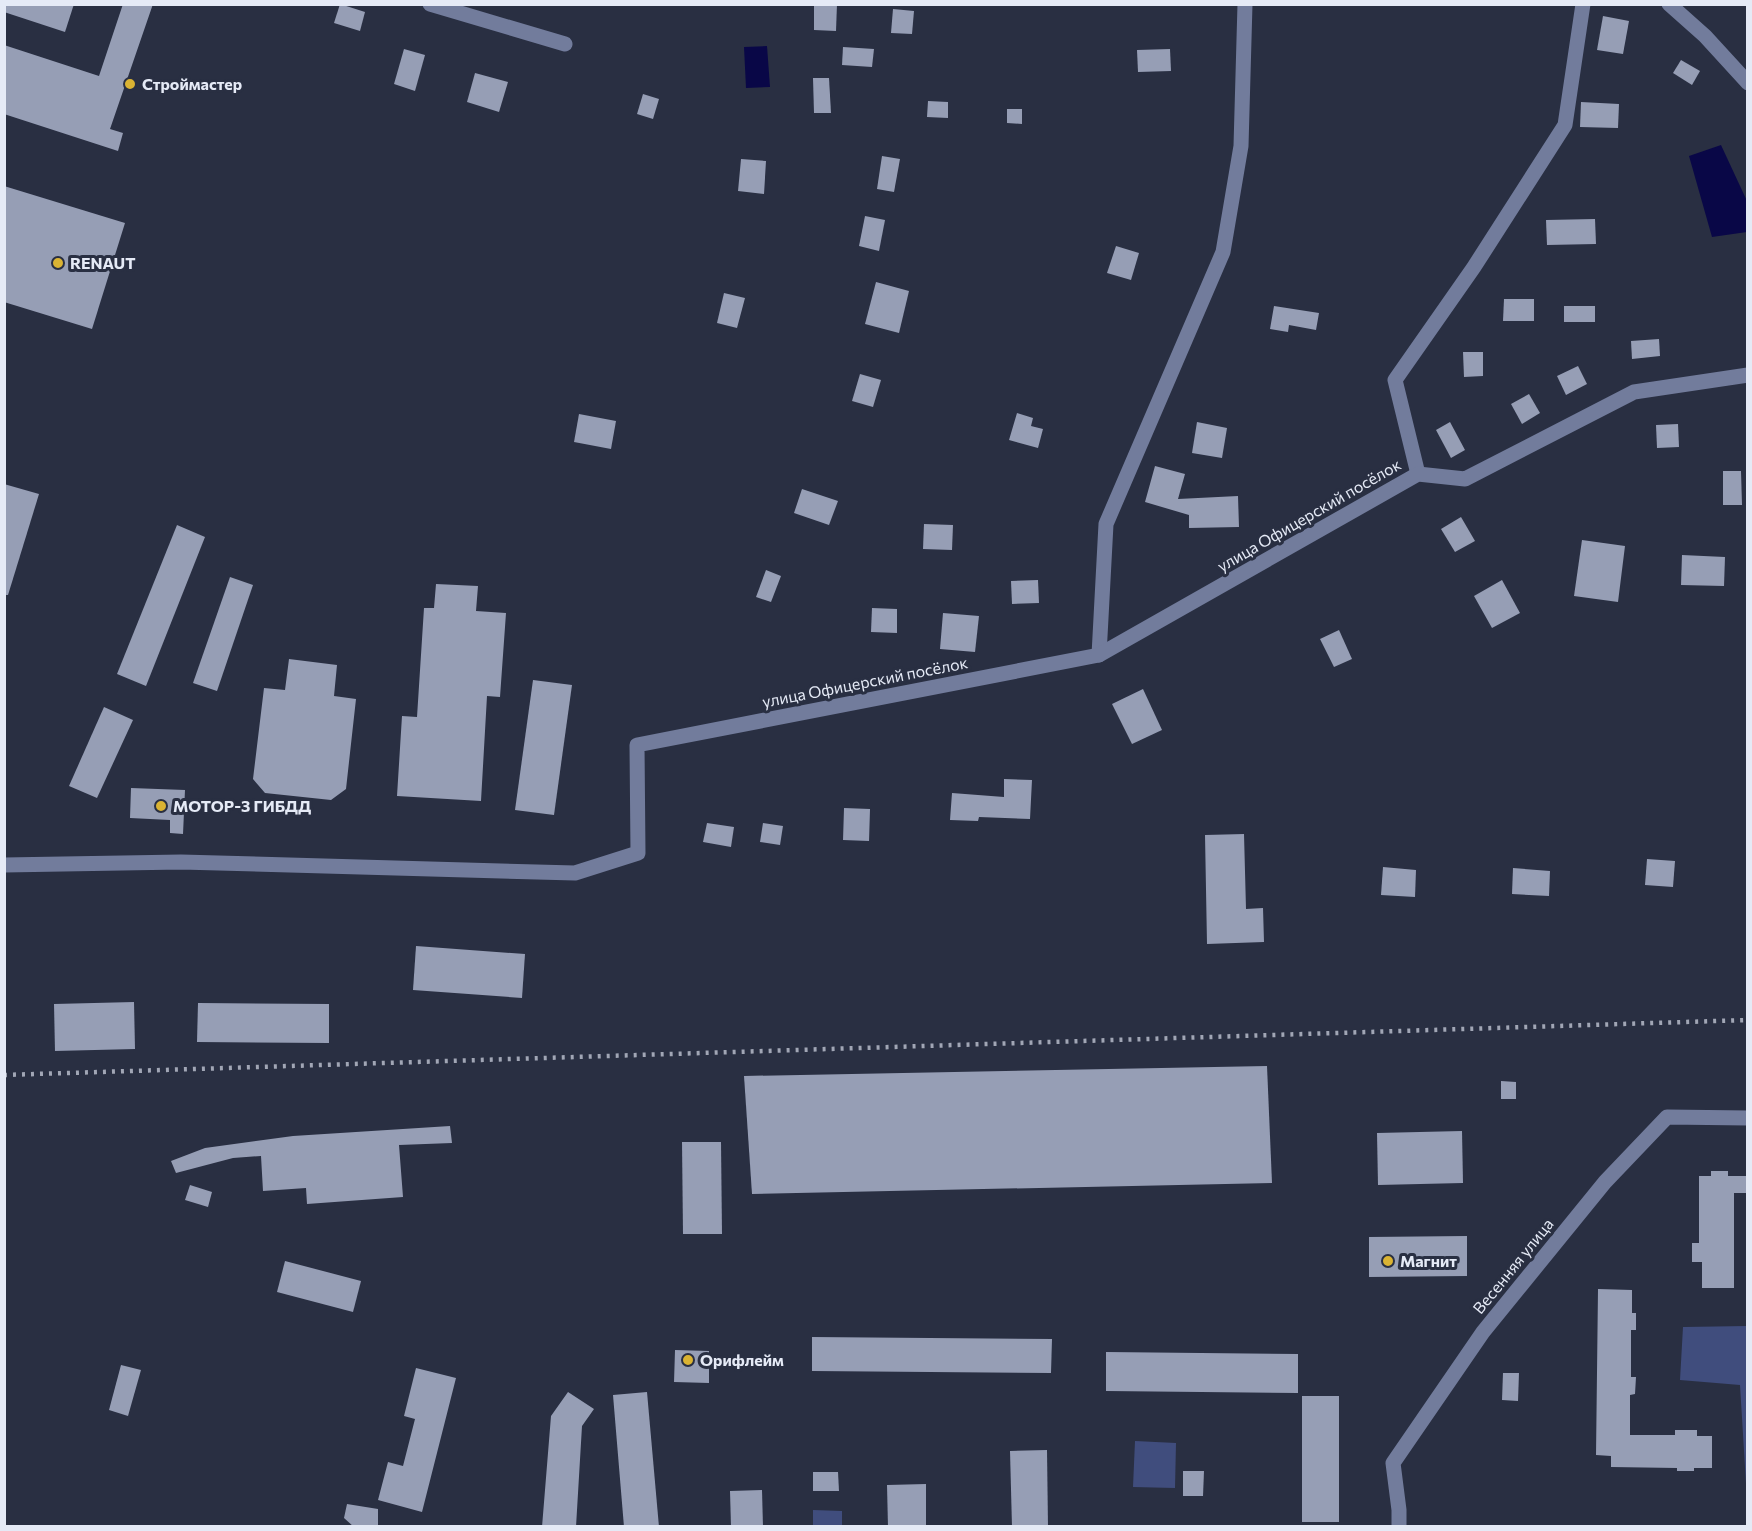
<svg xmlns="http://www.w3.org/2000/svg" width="1752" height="1531" font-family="Commissioner,sans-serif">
  <rect width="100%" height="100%" fill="#292f42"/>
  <g fill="#404d7d">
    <path d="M 1747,1326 L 1748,1326 L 1747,1500 L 1740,1385 L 1680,1380 L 1683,1327 Z"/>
    <path d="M 1135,1441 L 1176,1443 L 1175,1488 L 1133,1487 Z"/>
    <path d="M 813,1510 L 842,1511 L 842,1526 L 813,1526 Z"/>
  </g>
  <g fill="#090747">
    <path d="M 767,46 L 770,87 L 746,88 L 744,47 Z"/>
    <path d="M 1721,145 L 1747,201 L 1747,232 L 1712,237 L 1689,156 Z"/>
  </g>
  <g fill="#969eb5">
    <path d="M 4,4 L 74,4 L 65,32 L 4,12 Z"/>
    <path d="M 123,4 L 153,4 L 110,129 L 123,133 L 118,151 L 4,114 L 4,45 L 99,76 Z"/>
    <path d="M 340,4 L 365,12 L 360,31 L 334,23 Z"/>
    <path d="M 814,4 L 837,4 L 836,31 L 814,30 Z"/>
    <path d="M 893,9 L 914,11 L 912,34 L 891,33 Z"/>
    <path d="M 1603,16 L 1629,21 L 1623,54 L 1597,50 Z"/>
    <path d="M 843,47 L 874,49 L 872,67 L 842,65 Z"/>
    <path d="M 404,49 L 425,55 L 415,91 L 394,84 Z"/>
    <path d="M 1170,49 L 1171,71 L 1138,72 L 1137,50 Z"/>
    <path d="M 1681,60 L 1700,71 L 1692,85 L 1673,73 Z"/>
    <path d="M 475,73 L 508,82 L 499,112 L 467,102 Z"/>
    <path d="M 813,78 L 829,78 L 831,113 L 814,113 Z"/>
    <path d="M 643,94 L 659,99 L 653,119 L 637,114 Z"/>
    <path d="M 928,101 L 948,102 L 948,118 L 927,117 Z"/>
    <path d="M 1581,102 L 1619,104 L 1618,128 L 1580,127 Z"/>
    <path d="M 1007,109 L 1022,109 L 1022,124 L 1007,123 Z"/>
    <path d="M 882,156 L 900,159 L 894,192 L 877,189 Z"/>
    <path d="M 741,159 L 766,161 L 764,194 L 738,191 Z"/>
    <path d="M 4,186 L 125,223 L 92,329 L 4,302 Z"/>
    <path d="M 865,216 L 885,220 L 879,251 L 859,246 Z"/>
    <path d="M 1595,219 L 1596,244 L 1547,245 L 1546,220 Z"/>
    <path d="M 1116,246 L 1139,253 L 1131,280 L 1107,273 Z"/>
    <path d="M 876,282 L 909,291 L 899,333 L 865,324 Z"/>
    <path d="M 724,293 L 745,298 L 737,328 L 717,323 Z"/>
    <path d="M 1504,299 L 1534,299 L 1534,321 L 1503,321 Z"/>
    <path d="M 1274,306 L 1319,313 L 1316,330 L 1289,325 L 1288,332 L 1270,329 Z"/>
    <rect x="1564" y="306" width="31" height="16"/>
    <path d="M 1659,339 L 1660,356 L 1632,359 L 1631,341 Z"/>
    <path d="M 1463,352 L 1483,352 L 1483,376 L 1464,377 Z"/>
    <path d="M 1578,366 L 1587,384 L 1566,395 L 1557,376 Z"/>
    <path d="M 860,374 L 881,380 L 873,407 L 852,401 Z"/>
    <path d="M 1529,394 L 1540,413 L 1522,424 L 1511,404 Z"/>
    <path d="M 1017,413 L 1033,418 L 1031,426 L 1043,429 L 1038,448 L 1009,440 Z"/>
    <path d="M 579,414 L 616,421 L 611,449 L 574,442 Z"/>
    <path d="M 1197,422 L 1227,428 L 1222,458 L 1192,453 Z"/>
    <path d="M 1450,422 L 1465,450 L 1451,458 L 1436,430 Z"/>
    <path d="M 1678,424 L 1679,447 L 1657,448 L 1656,425 Z"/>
    <path d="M 1155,466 L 1185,474 L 1178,499 L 1238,496 L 1239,527 L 1189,528 L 1189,515 L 1145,502 Z"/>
    <path d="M 1723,471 L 1741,471 L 1742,505 L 1723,505 Z"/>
    <path d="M 4,484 L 39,494 L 8,595 L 4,595 Z"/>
    <path d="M 802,489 L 838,501 L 829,525 L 794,513 Z"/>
    <path d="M 1461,517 L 1475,541 L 1455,552 L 1441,529 Z"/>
    <path d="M 924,524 L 953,525 L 952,550 L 923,549 Z"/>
    <path d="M 177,525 L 205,537 L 146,686 L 117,674 Z"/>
    <path d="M 1582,540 L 1625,546 L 1618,602 L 1574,596 Z"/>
    <path d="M 1682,555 L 1725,557 L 1724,586 L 1681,585 Z"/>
    <path d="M 766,570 L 781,576 L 771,602 L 756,597 Z"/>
    <path d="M 230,577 L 253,585 L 217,691 L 193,683 Z"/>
    <path d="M 1038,580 L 1039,603 L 1012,604 L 1011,581 Z"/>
    <path d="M 1502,580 L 1520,613 L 1492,628 L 1474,596 Z"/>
    <path d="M 436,584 L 478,586 L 476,611 L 506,613 L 500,697 L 487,696 L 481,801 L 397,796 L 402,716 L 417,717 L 424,608 L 434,608 Z"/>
    <path d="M 872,608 L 897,609 L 897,633 L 871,632 Z"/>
    <path d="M 943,613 L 979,616 L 975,652 L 940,649 Z"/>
    <path d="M 1339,630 L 1352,659 L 1334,667 L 1320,639 Z"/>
    <path d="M 289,659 L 337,665 L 334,696 L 356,699 L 346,789 L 331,800 L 265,793 L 253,779 L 264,688 L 285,690 Z"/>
    <path d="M 533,680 L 572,685 L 554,815 L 515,810 Z"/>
    <path d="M 1143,689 L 1162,730 L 1132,744 L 1112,704 Z"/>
    <path d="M 104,707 L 133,720 L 97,798 L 69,786 Z"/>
    <path d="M 1004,779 L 1032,780 L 1030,819 L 979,817 L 978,821 L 950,820 L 952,793 L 1004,797 Z"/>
    <path d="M 131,788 L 185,790 L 183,834 L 170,833 L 170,820 L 130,818 Z"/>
    <path d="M 844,808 L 870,809 L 869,841 L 843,840 Z"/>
    <path d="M 707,823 L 734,827 L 731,847 L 703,842 Z"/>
    <path d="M 763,823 L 783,826 L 780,845 L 760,842 Z"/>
    <path d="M 1244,834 L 1246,909 L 1263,908 L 1264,942 L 1207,944 L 1205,835 Z"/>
    <path d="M 1647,859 L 1675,861 L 1673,887 L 1645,885 Z"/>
    <path d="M 1383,867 L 1416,870 L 1415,897 L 1381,895 Z"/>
    <path d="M 1513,868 L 1550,871 L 1549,896 L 1512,894 Z"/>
    <path d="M 416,946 L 525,954 L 522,998 L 413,990 Z"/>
    <path d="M 134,1002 L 135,1049 L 55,1051 L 54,1004 Z"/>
    <path d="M 198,1003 L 329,1004 L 329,1043 L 197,1042 Z"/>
    <path d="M 1267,1066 L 1272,1183 L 752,1194 L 744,1076 Z"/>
    <path d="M 1501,1081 L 1516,1082 L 1516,1099 L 1501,1099 Z"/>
    <path d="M 450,1126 L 452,1143 L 399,1145 L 403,1197 L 307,1204 L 306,1188 L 263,1191 L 261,1156 L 233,1158 L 176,1173 L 171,1161 L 205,1148 L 293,1136 Z"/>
    <path d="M 1462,1131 L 1463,1183 L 1378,1185 L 1377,1133 Z"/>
    <path d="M 682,1142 L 721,1142 L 722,1234 L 683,1234 Z"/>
    <path d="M 1711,1171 L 1728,1171 L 1728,1176 L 1748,1176 L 1748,1193 L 1734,1193 L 1734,1288 L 1702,1288 L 1702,1262 L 1692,1262 L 1692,1243 L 1699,1243 L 1699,1176 L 1711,1176 Z"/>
    <path d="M 190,1185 L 212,1192 L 208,1207 L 185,1200 Z"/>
    <path d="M 1467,1236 L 1467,1276 L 1369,1277 L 1369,1237 Z"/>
    <path d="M 285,1261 L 361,1281 L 353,1312 L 277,1292 Z"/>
    <path d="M 1598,1289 L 1632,1290 L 1632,1313 L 1636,1313 L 1636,1330 L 1631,1330 L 1631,1377 L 1636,1377 L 1635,1394 L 1630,1395 L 1630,1435 L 1675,1435 L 1675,1430 L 1697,1430 L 1697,1436 L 1712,1436 L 1712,1468 L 1694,1468 L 1694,1471 L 1677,1471 L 1677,1468 L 1611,1467 L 1611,1456 L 1596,1455 Z"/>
    <path d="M 812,1337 L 1052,1339 L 1051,1373 L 812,1371 Z"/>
    <path d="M 675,1350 L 709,1351 L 709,1383 L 674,1382 Z"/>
    <path d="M 1106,1352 L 1298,1354 L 1298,1393 L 1106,1391 Z"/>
    <path d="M 121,1365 L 141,1370 L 128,1416 L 109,1410 Z"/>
    <path d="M 416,1368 L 456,1378 L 422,1512 L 378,1500 L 388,1462 L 403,1466 L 415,1419 L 404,1416 Z"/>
    <path d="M 1503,1373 L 1519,1373 L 1518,1401 L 1502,1400 Z"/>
    <path d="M 568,1392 L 594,1409 L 582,1426 L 576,1527 L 542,1527 L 551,1416 Z"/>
    <path d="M 647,1392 L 659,1527 L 624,1527 L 613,1395 Z"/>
    <rect x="1302" y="1396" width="37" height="126"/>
    <path d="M 1047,1450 L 1048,1527 L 1012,1527 L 1010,1451 Z"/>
    <path d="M 1183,1471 L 1204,1471 L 1203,1496 L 1183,1496 Z"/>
    <path d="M 813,1472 L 838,1472 L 839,1491 L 813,1491 Z"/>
    <path d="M 926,1484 L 926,1527 L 888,1527 L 887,1485 Z"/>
    <path d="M 762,1490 L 763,1527 L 731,1527 L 730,1491 Z"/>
    <path d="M 347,1504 L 378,1509 L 378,1527 L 354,1527 L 344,1518 Z"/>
  </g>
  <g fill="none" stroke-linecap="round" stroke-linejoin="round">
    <g stroke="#727c9c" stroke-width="15">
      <path d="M 430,4 L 565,44"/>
      <path d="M 1669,4 L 1705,36 L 1748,83"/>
      <path d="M 1418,474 L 1395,380 L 1474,267 L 1565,125 L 1583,4"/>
      <path d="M 1099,655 L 1106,524 L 1223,252 L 1241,146 L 1245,4"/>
      <path d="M 4,865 L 181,862 L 575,873 L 638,853 L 637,745 L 1099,655 L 1418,474 L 1465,479 L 1634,392 L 1748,375"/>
      <path d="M 1399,1526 L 1399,1510 L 1393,1463 L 1483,1332 L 1605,1182 L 1667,1117 L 1748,1118"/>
    </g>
    <path stroke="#a1a6b5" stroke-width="4.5" stroke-dasharray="3 6" stroke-linecap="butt" d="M 4,1075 L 1748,1020"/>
  </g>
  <g fill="#dab333" stroke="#292f42" stroke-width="2">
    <circle cx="130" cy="84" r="6"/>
    <circle cx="58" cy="263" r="6"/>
    <circle cx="161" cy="806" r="6"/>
    <circle cx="1388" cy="1261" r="6"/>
    <circle cx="688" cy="1360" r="6"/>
  </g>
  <g text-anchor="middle" stroke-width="6" stroke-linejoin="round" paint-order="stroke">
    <g font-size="16" font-weight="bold" fill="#e5eaf6" stroke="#292f42" text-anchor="start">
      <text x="142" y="90">Строймастер</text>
      <text x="70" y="269">RENAUT</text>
      <text x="173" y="812">МОТОР-3 ГИБДД</text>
      <text x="1400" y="1267">Магнит</text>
      <text x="700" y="1366">Орифлейм</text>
    </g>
    <g font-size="16" fill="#e5eaf6" stroke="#292f42">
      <text transform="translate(1309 515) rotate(-30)" y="6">улица Офицерский посёлок</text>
      <text transform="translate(865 682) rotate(-11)" y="6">улица Офицерский посёлок</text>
      <text transform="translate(1513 1266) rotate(-51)" y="6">Весенняя улица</text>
    </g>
  </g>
  <rect width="1752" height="1531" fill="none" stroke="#e5eaf6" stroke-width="12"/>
</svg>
